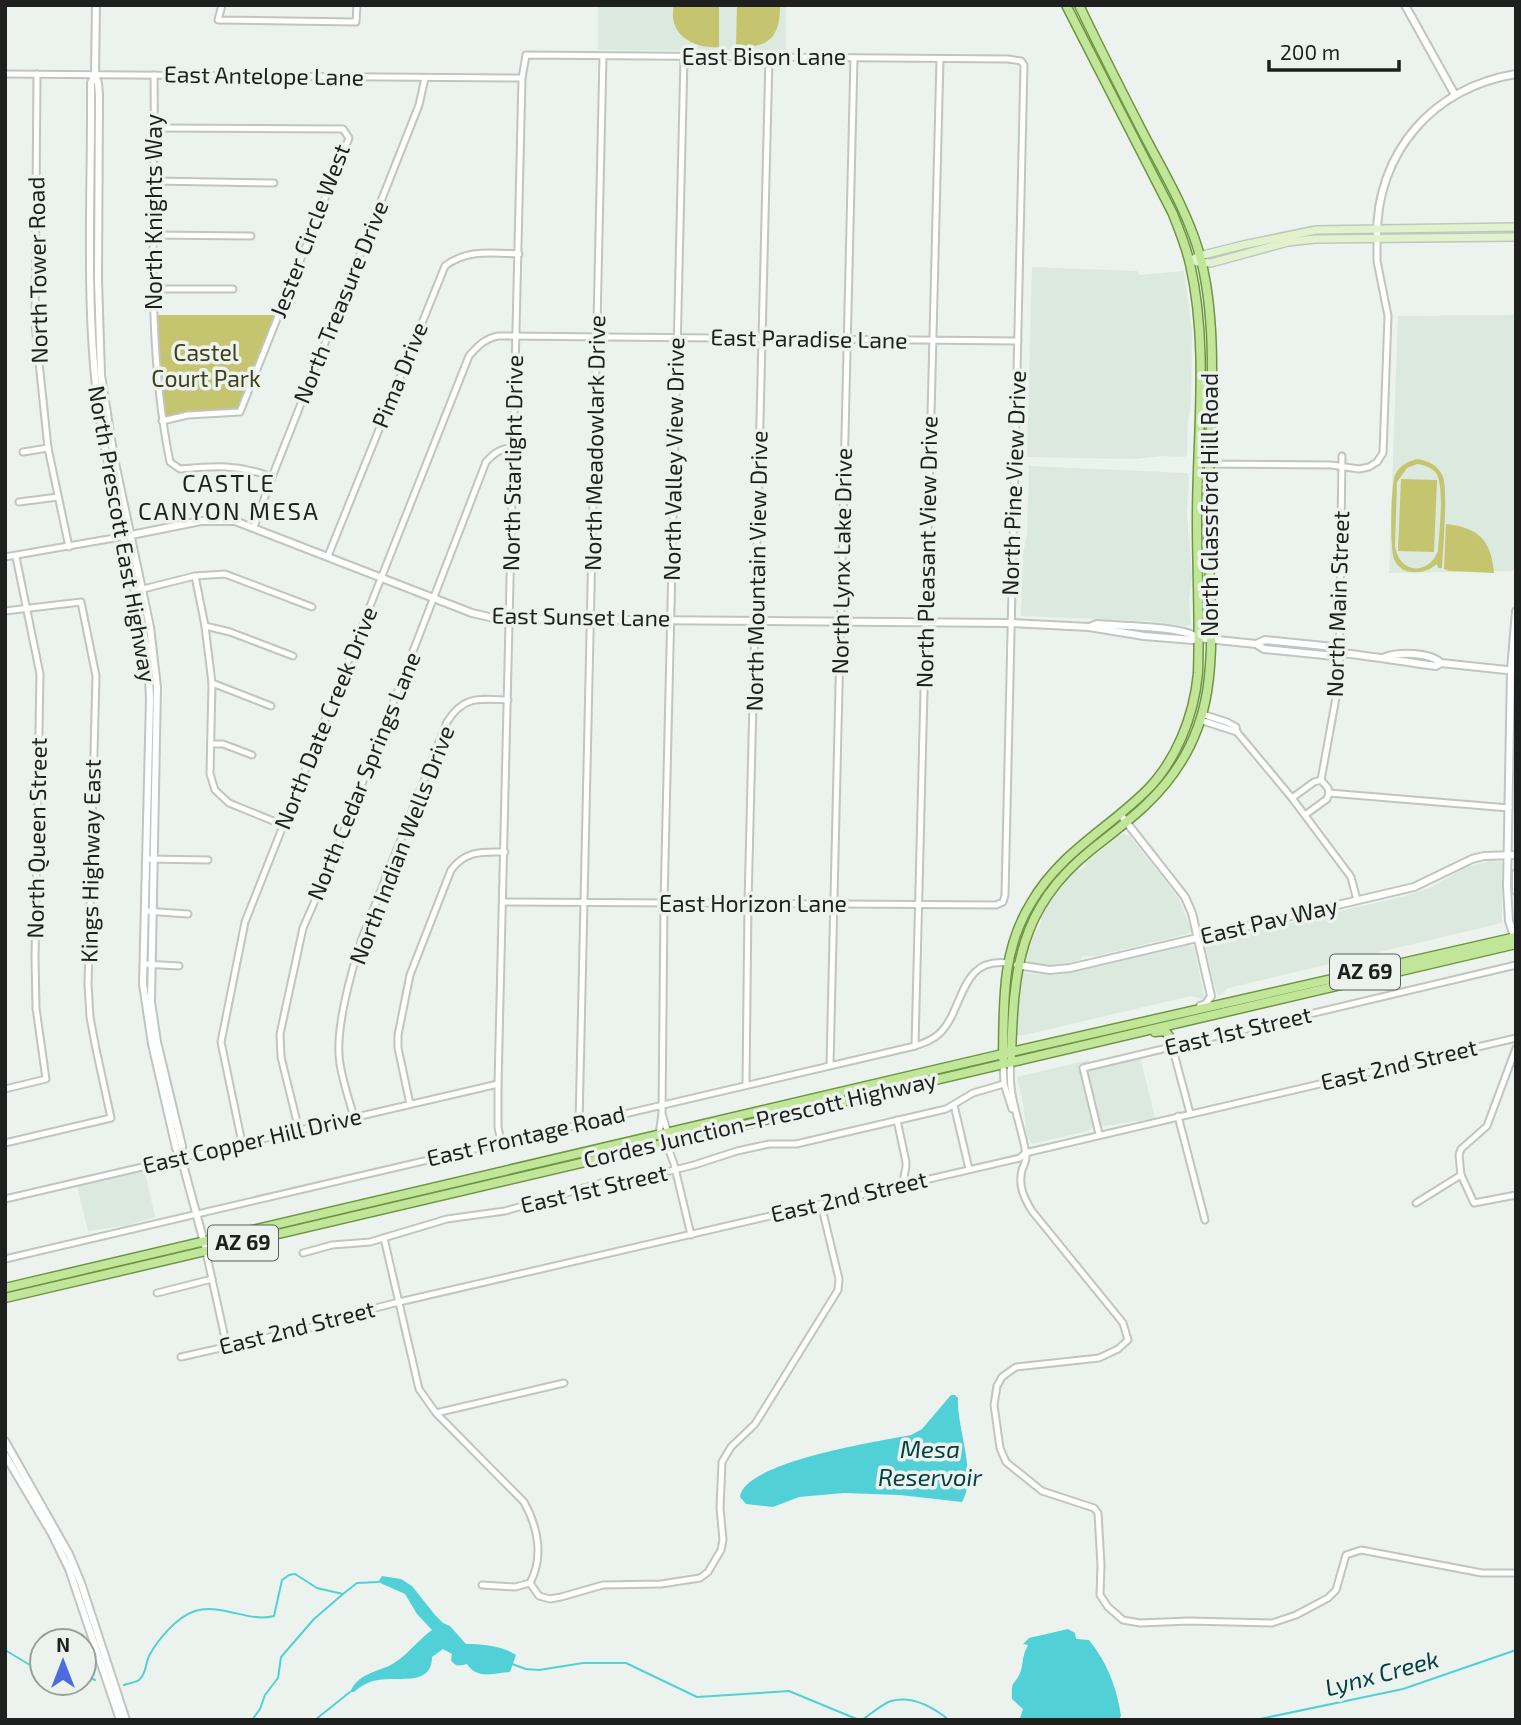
<svg xmlns="http://www.w3.org/2000/svg" width="1521" height="1725" font-family="'Exo 2',sans-serif">
  <rect width="100%" height="100%" fill="#ecf3ee"/>
  <g fill="#dbe9df">
    <path d="M 598,5 L 786,5 L 786,51 L 598,50 Z"/>
    <path d="M 1032,267 L 1137,271 L 1140,275 L 1184,271 L 1192,332 L 1191,404 L 1188,420 L 1187,454 L 1185,457 L 1165,456 L 1134,459 L 1027,457 Z"/>
    <path d="M 1516,315 L 1514,571 L 1389,573 L 1398,316 Z"/>
    <path d="M 1029,466 L 1187,473 L 1189,477 L 1187,514 L 1192,575 L 1189,600 L 1191,624 L 1186,626 L 1149,621 L 1021,616 L 1023,552 L 1027,535 Z"/>
    <path d="M 1122,834 L 1129,835 L 1179,899 L 1191,930 L 1188,934 L 1096,956 L 1083,956 L 1080,960 L 1067,963 L 1044,965 L 1029,963 L 1026,957 L 1033,931 L 1038,929 L 1041,921 L 1041,916 L 1050,901 L 1073,873 L 1085,867 L 1086,862 Z"/>
    <path d="M 1491,861 L 1502,862 L 1502,923 L 1228,988 L 1219,996 L 1216,991 L 1205,946 L 1208,942 L 1405,896 L 1432,887 L 1466,867 Z"/>
    <path d="M 1190,945 L 1194,947 L 1205,1000 L 1191,996 L 1020,1036 L 1017,1035 L 1018,994 L 1023,973 L 1059,975 Z"/>
    <path d="M 1140,1057 L 1155,1118 L 1091,1128 L 1088,1131 L 1032,1144 L 1027,1138 L 1023,1103 L 1017,1077 L 1089,1060 L 1091,1069 Z"/>
    <path d="M 144,1168 L 155,1217 L 129,1225 L 88,1231 L 77,1185 Z"/>
  </g>
  <g fill="#c5c46f" fill-rule="evenodd">
    <path d="M 674,5 L 719,5 L 719,47 C 694,49 667,35 674,5 Z"/>
    <path d="M 780,5 C 780,38 769,48 736,47 L 737,5 Z"/>
    <path d="M 154,315 L 278,315 L 240,412 L 162,421 Z"/>
    <path d="M 1417,459 C 1429,461 1438,465 1443,477 C 1448,491 1443,550 1442,568 L 1438,568 L 1437,564 C 1429,570 1423,573 1412,572 C 1405,572 1399,568 1395,561 C 1389,552 1391,485 1395,475 C 1400,465 1407,462 1417,459 ZM 1417,464 C 1425,465 1431,467 1436,473 C 1445,486 1439,534 1438,551 C 1428,576 1399,574 1395,546 L 1397,482 L 1407,468 Z"/>
    <path d="M 1401,479 L 1437,480 L 1434,552 L 1398,551 Z"/>
    <path d="M 1446,524 C 1478,528 1491,539 1494,573 L 1449,571 L 1444,569 Z"/>
  </g>
  <g fill="#52d0d7">
    <path d="M 951,1395 L 955,1395 L 958,1398 C 956,1426 978,1476 962,1502 L 900,1495 L 844,1493 L 799,1497 L 773,1507 L 746,1504 L 740,1497 C 743,1462 880,1441 911,1435 L 922,1429 Z"/>
    <path d="M 382,1576 L 401,1579 L 412,1586 L 435,1615 L 443,1623 L 450,1626 L 466,1644 C 482,1644 503,1646 516,1655 L 510,1672 C 495,1673 477,1680 467,1664 C 460,1666 455,1667 451,1660 L 452,1654 L 443,1649 L 432,1657 C 432,1687 398,1676 378,1680 C 369,1681 361,1686 354,1692 L 350,1692 C 360,1670 381,1673 397,1661 C 410,1652 419,1639 432,1630 L 417,1614 L 405,1594 L 378,1582 Z"/>
    <path d="M 1068,1629 L 1075,1633 L 1076,1639 L 1089,1640 C 1107,1662 1117,1688 1121,1716 L 1118,1720 L 1025,1720 L 1020,1718 L 1023,1709 L 1012,1699 C 1011,1679 1014,1687 1020,1673 C 1024,1663 1021,1658 1028,1645 L 1023,1644 L 1029,1638 Z"/>
  </g>
  <g fill="none" stroke-linecap="round" stroke-linejoin="round">
    <g stroke="#52d0d7" stroke-width="2">
      <path d="M 5,1650 L 35,1668 L 42,1668"/>
      <path d="M 512,1664 L 526,1669 L 539,1670 L 583,1663 L 626,1663 L 697,1697 L 789,1691 L 859,1720"/>
      <path d="M 84,1675 L 95,1680"/>
      <path d="M 124,1685 C 128,1683 135,1683 139,1680 C 147,1673 145,1664 149,1656 C 158,1639 177,1617 195,1611 C 222,1603 249,1623 274,1616 L 282,1580 L 289,1575 L 295,1574 L 317,1588 L 343,1594 L 357,1583 L 378,1582"/>
      <path d="M 252,1720 L 260,1709 L 265,1695 L 278,1678 L 281,1657 L 314,1619 L 343,1594"/>
      <path d="M 315,1720 L 350,1692"/>
      <path d="M 862,1720 C 871,1714 882,1704 891,1701 C 913,1695 933,1707 949,1720"/>
      <path d="M 1255,1720 L 1403,1689 L 1516,1650"/>
    </g>
    <defs>
      <g id="minor">
        <path d="M 222,5 L 218,20 L 356,22 L 357,5"/>
        <path d="M 5,74 L 522,78"/>
        <path d="M 37,74 L 35,324 L 48,448 L 69,547"/>
        <path d="M 154,75 C 156,204 144,334 170,462 L 180,469 C 215,466 238,464 272,477"/>
        <path d="M 155,128 L 343,129 L 349,138 L 240,412 L 188,415 L 162,421"/>
        <path d="M 154,181 L 274,183"/>
        <path d="M 153,235 L 251,236"/>
        <path d="M 153,289 L 233,289"/>
        <path d="M 23,452 L 48,448"/>
        <path d="M 1198,464 L 1331,465 L 1359,469 L 1369,467 L 1377,462 L 1383,453 L 1388,316 L 1377,261 L 1377,237"/>
        <path d="M 19,502 L 58,497"/>
        <path d="M 254,527 L 272,477 L 419,105 L 425,78"/>
        <path d="M 328,556 L 445,266 C 467,249 492,253 519,254"/>
        <path d="M 5,557 L 126,536"/>
        <path d="M 195,576 L 205,626 L 212,683 L 210,774 L 215,790 L 229,803 L 283,825"/>
        <path d="M 135,591 L 195,576 L 225,574 L 312,607"/>
        <path d="M 5,611 L 81,602 L 96,676 L 88,984 L 90,1017 L 96,1049 L 111,1118 L 5,1143"/>
        <path d="M 205,626 L 230,632 L 293,656"/>
        <path d="M 212,683 L 271,706"/>
        <path d="M 1202,714 L 1227,722 L 1236,727 L 1237,732 L 1292,798 L 1351,877 L 1357,900"/>
        <path d="M 1200,720 L 1237,732"/>
        <path d="M 211,744 L 223,744 L 252,755"/>
        <path d="M 1321,780 L 1339,681 L 1342,456"/>
        <path d="M 1329,793 L 1509,808"/>
        <path d="M 1292,798 L 1314,782 L 1321,780 L 1328,788 L 1329,793 L 1327,799 L 1305,815"/>
        <path d="M 147,859 L 208,860"/>
        <path d="M 145,911 L 188,914"/>
        <path d="M 144,964 L 179,966"/>
        <path d="M 915,1046 L 940,59"/>
        <path d="M 1172,1046 L 1190,1113"/>
        <path d="M 1516,1048 L 1487,1126 L 1461,1149 L 1459,1155 L 1461,1175 L 1474,1203 L 1516,1195"/>
        <path d="M 1011,1063 C 1007,1095 1021,1123 1026,1154 C 1027,1161 1024,1164 1022,1170 C 1018,1186 1024,1198 1032,1211 L 1123,1323 L 1128,1340 L 1118,1349 L 1099,1358 L 1016,1367 L 1002,1377 L 997,1386 L 994,1405 L 1000,1448 L 1006,1462 L 1042,1491 L 1094,1508 L 1098,1513 L 1101,1565 L 1100,1595 L 1108,1607 L 1123,1620 L 1140,1623 L 1189,1621 L 1272,1623 L 1296,1615 L 1328,1598 L 1336,1590 L 1346,1555 L 1361,1550 L 1482,1573 L 1516,1573"/>
        <path d="M 1003,1064 L 1004,1084 L 1012,1109"/>
        <path d="M 830,1065 L 854,58"/>
        <path d="M 746,1084 L 748,903 L 769,57"/>
        <path d="M 5,1089 L 46,1079 L 36,1008 L 35,958 L 40,674 L 16,557"/>
        <path d="M 410,1104 L 398,1048 L 398,1035 L 410,975 L 451,870 C 466,850 482,852 505,852"/>
        <path d="M 954,1105 L 969,1169"/>
        <path d="M 662,1114 L 668,1133 L 666,1142 L 674,1164 L 691,1235"/>
        <path d="M 1178,1116 L 1205,1220"/>
        <path d="M 354,1117 C 349,1100 343,1082 340,1064 C 334,1031 351,973 361,941 L 447,722 C 464,695 479,699 508,700"/>
        <path d="M 897,1120 L 906,1162 C 907,1171 902,1176 904,1184"/>
        <path d="M 579,1124 L 603,56"/>
        <path d="M 299,1130 L 281,1057 L 280,1034 L 303,928 L 331,864 L 486,462 C 494,453 501,448 514,447"/>
        <path d="M 659,1134 L 662,1114 L 664,903 L 684,57"/>
        <path d="M 1099,1134 L 1083,1068 L 1516,965"/>
        <path d="M 501,1142 L 498,1127 L 498,1084 L 522,78 L 526,55 L 1008,59 L 1021,61 L 1024,65 L 1005,895 L 1003,902 L 996,905 L 503,902"/>
        <path d="M 242,1143 L 221,1042 L 245,922 L 469,356 C 478,346 484,339 498,336 L 1018,341"/>
        <path d="M 5,1199 L 498,1084"/>
        <path d="M 1416,1203 L 1461,1175"/>
        <path d="M 384,1238 L 419,1389 L 436,1413 L 524,1502 C 538,1527 544,1557 530,1583 L 515,1587 L 482,1585"/>
        <path d="M 206,1252 L 227,1347"/>
        <path d="M 303,1253 L 332,1245 L 370,1242 L 447,1219 L 505,1211 L 601,1183 L 642,1178 L 694,1165 L 737,1151 L 769,1144 L 796,1144 L 946,1109 L 973,1093 L 1004,1084"/>
        <path d="M 5,1259 L 915,1046 C 924,1043 933,1040 940,1033 C 965,1008 959,957 1008,963"/>
        <path d="M 157,1293 L 212,1279"/>
        <path d="M 181,1357 L 313,1327 L 325,1321 L 399,1302 L 1020,1158 L 1025,1153 L 1516,1038"/>
        <path d="M 436,1413 L 564,1383"/>
        <path d="M 530,1583 L 539,1596 L 550,1599 L 561,1597 L 603,1585 L 661,1584 L 700,1578 L 708,1572 L 721,1550 L 723,1540 L 720,1508 L 722,1462 L 731,1447 L 755,1424 L 838,1290 L 839,1279 L 821,1204"/>
      </g>
      <g id="tertiary">
        <path d="M 96,5 L 95,75 L 91,83 C 92,201 83,321 103,438 L 148,655 L 150,699 L 143,984 L 152,1044 L 176,1148 L 181,1157 L 205,1246"/>
        <path d="M 1405,5 L 1455,95"/>
        <path d="M 95,75 L 98,83 L 99,95 L 98,280 L 101,375 L 114,458 L 150,627 L 157,687 L 151,1002 L 157,1042 L 182,1146 L 181,1155"/>
        <path d="M 1377,237 C 1376,153 1433,87 1516,74"/>
        <path d="M 126,536 L 201,521 L 235,521 L 472,613 L 498,619 L 1011,623 L 1089,627 L 1144,636 L 1193,640 L 1198,638 L 1256,644"/>
        <path d="M 1089,627 L 1097,624 C 1120,626 1183,626 1198,638"/>
        <path d="M 1340,653 L 1334,647 L 1265,640 L 1256,644 L 1264,649 L 1334,656 L 1340,653 C 1373,656 1403,662 1436,666 L 1441,663 L 1516,671"/>
        <path d="M 1385,657 C 1399,652 1430,652 1441,663"/>
        <path d="M 1120,814 L 1185,897 L 1192,913 L 1211,996 L 1206,1004 L 1200,1006"/>
        <path d="M 1516,873 L 1516,891"/>
        <path d="M 1515,939 L 1509,921 L 1507,886 L 1511,670 L 1516,611"/>
        <path d="M 1017,965 L 1050,970 L 1070,968 L 1414,887 L 1472,859 L 1484,856 L 1516,855"/>
        <path d="M 5,1441 L 69,1554 L 81,1583 L 126,1720"/>
        <path d="M 5,1455 L 52,1534 L 69,1569 L 120,1720"/>
      </g>
      <g id="secondary">
        <path d="M 1190,261 L 1199,256 L 1243,245 L 1316,230 L 1516,227"/>
        <path d="M 1197,262 L 1211,263 L 1288,242 L 1315,239 L 1516,237"/>
      </g>
      <g id="primary">
        <path d="M 1155,1032 L 1165,1031 L 1169,1036 L 1172,1046"/>
        <path d="M 1011,1056 C 1014,969 1018,909 1091,850 C 1125,823 1158,800 1181,762 C 1194,741 1203,716 1207,692 C 1216,636 1208,576 1208,519 C 1208,436 1222,328 1198,249 C 1185,207 1161,168 1141,129 C 1120,88 1099,47 1079,5"/>
        <path d="M 1003,1058 C 1004,1003 1001,952 1031,903 C 1060,853 1105,831 1145,792 C 1176,762 1194,716 1198,673 C 1200,622 1197,570 1197,519 C 1197,434 1209,347 1190,264 C 1186,246 1179,230 1173,214 L 1066,5"/>
        <path d="M 5,1288 L 1011,1052 L 1516,937"/>
        <path d="M 5,1298 L 1516,944"/>
      </g>
    </defs>
    <use href="#minor" stroke="#bfc6c1" stroke-width="9"/>
    <use href="#tertiary" stroke="#bfc6c1" stroke-width="10"/>
    <use href="#secondary" stroke="#bfc6c1" stroke-width="10"/>
    <use href="#primary" stroke="#6e9642" stroke-width="11"/>
    <use href="#minor" stroke="#fff" stroke-width="5"/>
    <use href="#tertiary" stroke="#fff" stroke-width="6"/>
    <use href="#secondary" stroke="#e0f3cc" stroke-width="7"/>
    <use href="#primary" stroke="#c2e699" stroke-width="8"/>
  </g>
  <g text-anchor="middle" stroke-width="7" stroke-linejoin="round" paint-order="stroke">
    <g fill="#ecf3ee" stroke="#5b5f5c" stroke-width="2">
      <rect x="1330" y="954.5" width="70" height="35" rx="5"/>
      <rect x="208" y="1225.5" width="70" height="35" rx="5"/>
    </g>
    <g font-size="21" font-weight="bold" fill="#1d201e">
      <text x="1365" y="979">AZ 69</text>
      <text x="243" y="1250">AZ 69</text>
    </g>
    <g font-size="23" fill="#1d201e" stroke="#ecf3ee">
      <text x="764" y="65">East Bison Lane</text>
      <text transform="translate(264 76) rotate(1)" y="8">East Antelope Lane</text>
      <text transform="translate(154 212) rotate(-90)" y="8">North Knights Way</text>
      <text transform="translate(310 231) rotate(-69)" y="8">Jester Circle West</text>
      <text transform="translate(38 270) rotate(-91)" y="8">North Tower Road</text>
      <text transform="translate(341 302) rotate(-68)" y="8">North Treasure Drive</text>
      <text transform="translate(809 339) rotate(1)" y="8">East Paradise Lane</text>
      <text transform="translate(400 375) rotate(-68)" y="8">Pima Drive</text>
      <text transform="translate(595 443) rotate(-89)" y="8">North Meadowlark Drive</text>
      <text transform="translate(674 459) rotate(-89)" y="8">North Valley View Drive</text>
      <text transform="translate(513 463) rotate(-89)" y="8">North Starlight Drive</text>
      <text transform="translate(1014 483) rotate(-88)" y="8">North Pine View Drive</text>
      <text transform="translate(1210 505) rotate(-90)" y="8">North Glassford Hill Road</text>
      <text transform="translate(122 534) rotate(80)" y="8">North Prescott East Highway</text>
      <text transform="translate(927 552) rotate(-89)" y="8">North Pleasant View Drive</text>
      <text transform="translate(842 561) rotate(-89)" y="8">North Lynx Lake Drive</text>
      <text transform="translate(757 571) rotate(-89)" y="8">North Mountain View Drive</text>
      <text transform="translate(1338 604) rotate(-88)" y="8">North Main Street</text>
      <text transform="translate(581 617) rotate(1)" y="8">East Sunset Lane</text>
      <text transform="translate(326 718) rotate(-68)" y="8">North Date Creek Drive</text>
      <text transform="translate(364 776) rotate(-68)" y="8">North Cedar Springs Lane</text>
      <text transform="translate(37 838) rotate(-89)" y="8">North Queen Street</text>
      <text transform="translate(402 845) rotate(-69)" y="8">North Indian Wells Drive</text>
      <text transform="translate(91 861) rotate(-89)" y="8">Kings Highway East</text>
      <text x="753" y="912">East Horizon Lane</text>
      <text transform="translate(1269 921) rotate(-13)" y="8">East Pav Way</text>
      <text transform="translate(1238 1031) rotate(-13)" y="8">East 1st Street</text>
      <text transform="translate(1399 1065) rotate(-13)" y="8">East 2nd Street</text>
      <text transform="translate(760 1120) rotate(-13)" y="8">Cordes Junction–Prescott Highway</text>
      <text transform="translate(526 1136) rotate(-13)" y="8">East Frontage Road</text>
      <text transform="translate(252 1141) rotate(-13)" y="8">East Copper Hill Drive</text>
      <text transform="translate(594 1189) rotate(-13)" y="8">East 1st Street</text>
      <text transform="translate(849 1197) rotate(-13)" y="8">East 2nd Street</text>
      <text transform="translate(297 1328) rotate(-14)" y="8">East 2nd Street</text>
    </g>
    <g font-size="23" fill="#41401b" stroke="#ecf3ee">
      <text x="206" y="361">Castel<tspan x="206" dy="26">Court Park</tspan></text>
    </g>
    <g font-size="24" letter-spacing="2" fill="#1d201e" stroke="#ecf3ee">
      <text x="229" y="492">CASTLE<tspan x="229" dy="28">CANYON MESA</tspan></text>
    </g>
    <g font-size="24" font-style="italic" fill="#034043" stroke="#ecf3ee">
      <text x="930" y="1458">Mesa<tspan x="930" dy="28">Reservoir</tspan></text>
      <text transform="translate(1382 1674) rotate(-15)" y="8">Lynx Creek</text>
    </g>
  </g>
  <rect width="1521" height="1725" fill="none" stroke="#1d201e" stroke-width="14"/>
  <g transform="translate(63 1662)"><circle r="33" fill="#ecf3ee" stroke="#999f9b" stroke-width="2"/>
  <path d="M0-5L12 26L0 18L-12 26Z" fill="#4d6adf"/>
  <text y="-10" font-size="19" font-weight="bold" text-anchor="middle" fill="#1d201e">N</text>
  </g>
  <path d="M1269 60v10h130v-10" fill="none" stroke="#1d201e" stroke-width="3.5"/>
  <text x="1280" y="60" font-size="21" fill="#1d201e" stroke="#ecf3ee" stroke-width="5" paint-order="stroke">200 m</text>
</svg>
